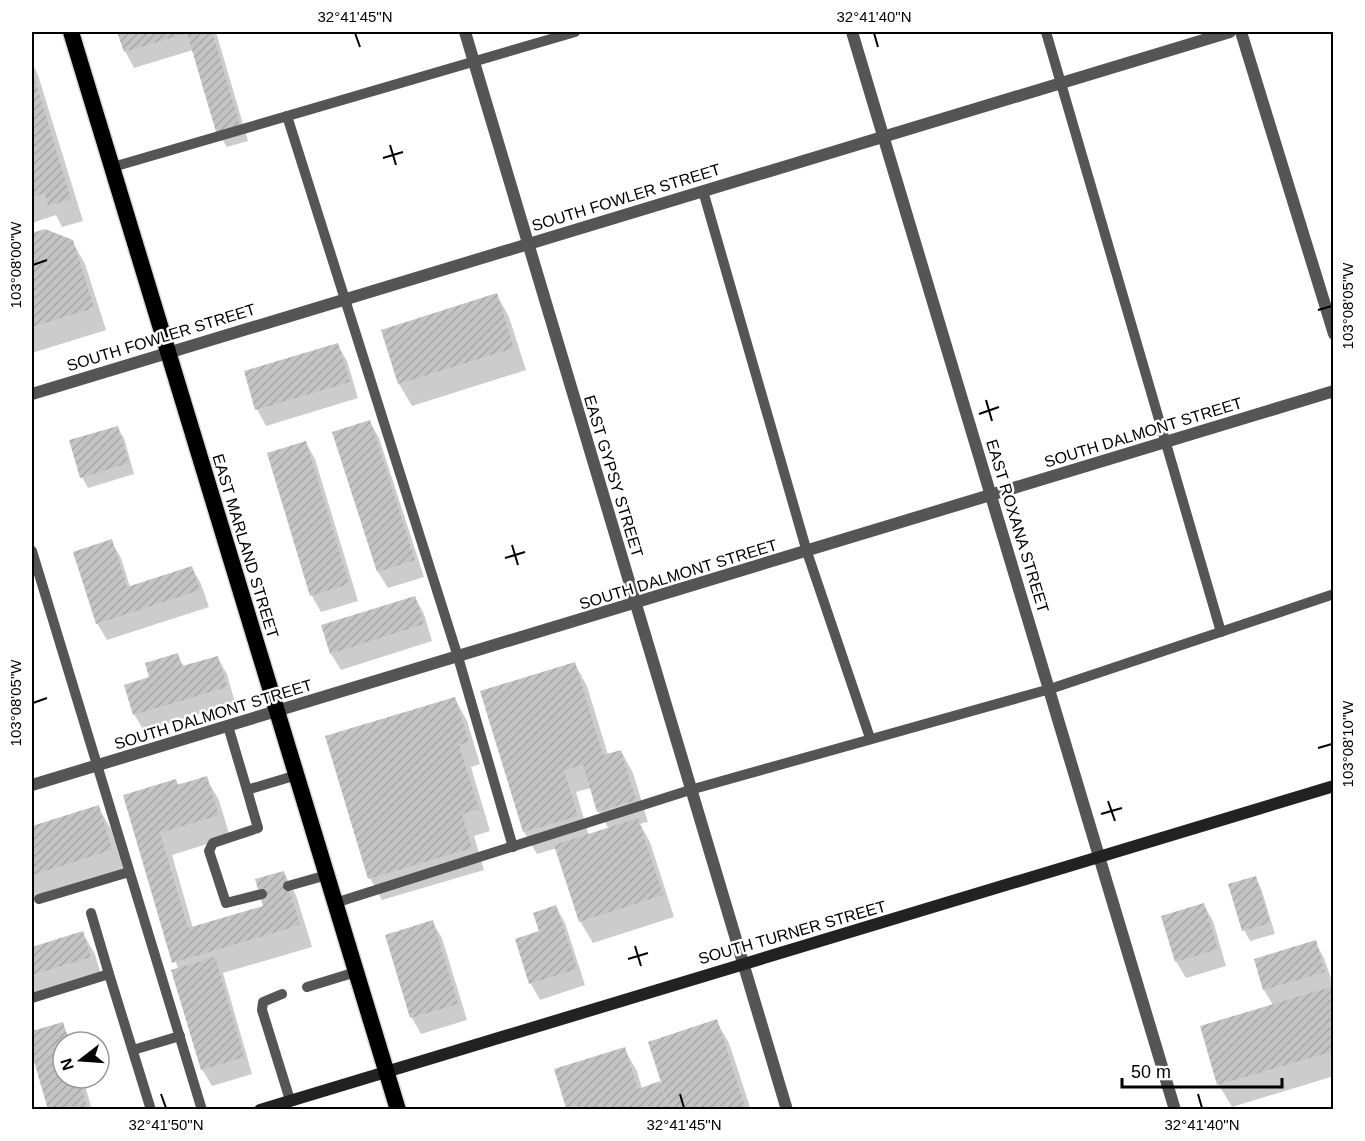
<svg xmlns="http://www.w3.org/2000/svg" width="1365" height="1141" font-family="Helvetica,sans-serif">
  <defs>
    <pattern id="building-hatch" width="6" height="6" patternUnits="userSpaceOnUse" patternTransform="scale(1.5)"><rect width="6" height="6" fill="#c4c4c4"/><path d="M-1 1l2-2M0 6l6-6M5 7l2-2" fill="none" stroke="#a7a7a7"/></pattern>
  </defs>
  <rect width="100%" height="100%" fill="#fff"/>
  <g fill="#0003" fill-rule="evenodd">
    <path d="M 119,32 L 216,32 L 248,141 L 227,147 L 217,131 L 193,50 L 134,68 L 125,51 Z"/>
    <path d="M 32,63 L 38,75 L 83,221 L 62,227 L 56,215 L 32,223 Z"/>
    <path d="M 45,231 L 72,241 L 85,264 L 106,330 L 32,353 L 32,235 Z"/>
    <path d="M 497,295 L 509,317 L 526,370 L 412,406 L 399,384 Z"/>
    <path d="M 338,345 L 347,361 L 358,398 L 266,426 L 257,409 Z"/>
    <path d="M 370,422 L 379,438 L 424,577 L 388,588 L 378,572 L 334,433 Z"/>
    <path d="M 117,428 L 124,438 L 134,474 L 88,488 L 82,477 Z"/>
    <path d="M 306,443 L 315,459 L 358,601 L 321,612 L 312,596 L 269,454 Z"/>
    <path d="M 111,541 L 121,558 L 130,587 L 192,568 L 201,584 L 209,607 L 107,640 L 97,623 Z"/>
    <path d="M 415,597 L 424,614 L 432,641 L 341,670 L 331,654 Z"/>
    <path d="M 177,655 L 184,667 L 217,657 L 227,674 L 235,703 L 144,731 L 134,714 L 151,678 Z"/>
    <path d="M 575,664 L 587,686 L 608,755 L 621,751 L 633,773 L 648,822 L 640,824 L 650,842 L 674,917 L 593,943 L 580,921 L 557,848 L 537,854 L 524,832 L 482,692 ZM 591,788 L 598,811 L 609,829 L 589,836 L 576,792 Z"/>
    <path d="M 455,699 L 467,721 L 480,764 L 471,767 L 490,831 L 474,836 L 484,870 L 382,900 L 370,878 Z"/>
    <path d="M 206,778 L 219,800 L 230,837 L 172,855 L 193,928 L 265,907 L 284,873 L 296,895 L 312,947 L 223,973 L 252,1074 L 212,1086 L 202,1069 L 178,969 L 125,796 Z"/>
    <path d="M 98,807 L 111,829 L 124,872 L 32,901 L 32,827 Z"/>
    <path d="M 1255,877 L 1261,888 L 1275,934 L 1250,941 L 1244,930 Z"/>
    <path d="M 1204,905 L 1213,921 L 1226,966 L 1186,978 L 1176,961 Z"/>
    <path d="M 556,907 L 565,923 L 585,985 L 540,1000 L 531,984 L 541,932 Z"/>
    <path d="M 432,922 L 442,938 L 467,1020 L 421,1034 L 412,1018 L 387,936 Z"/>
    <path d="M 82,932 L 95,954 L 102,979 L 32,1001 L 32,943 L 33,948 Z"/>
    <path d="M 1315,942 L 1324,958 L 1334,987 L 1334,1076 L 1232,1107 L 1219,1085 L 1202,1027 L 1273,1005 L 1264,990 L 1256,960 Z"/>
    <path d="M 716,1021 L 729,1043 L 751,1110 L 569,1110 L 567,1107 L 624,1049 L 637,1071 L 642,1089 L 663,1082 Z"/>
    <path d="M 62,1024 L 72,1042 L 63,1042 L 63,1078 L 83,1078 L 92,1110 L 49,1110 L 32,1049 L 32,1033 Z"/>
  </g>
  <g fill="url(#building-hatch)">
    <path d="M 117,32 L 212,32 L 240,125 L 216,132 L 187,33 L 124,52 Z"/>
    <path d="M 32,70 L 71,199 L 48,206 L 45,193 L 32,197 Z"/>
    <path d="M 45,229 L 73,240 L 94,308 L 32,327 L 32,233 Z"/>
    <path d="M 497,293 L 514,348 L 398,384 L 381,330 Z"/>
    <path d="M 338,343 L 350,382 L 255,410 L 244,371 Z"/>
    <path d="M 370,420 L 415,560 L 377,572 L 332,432 Z"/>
    <path d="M 118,426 L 129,463 L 80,478 L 69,440 Z"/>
    <path d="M 306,441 L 349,584 L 310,596 L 267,453 Z"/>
    <path d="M 112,539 L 127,587 L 192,566 L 200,590 L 96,624 L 73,552 Z"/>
    <path d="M 415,596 L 424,624 L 330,654 L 321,625 Z"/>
    <path d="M 178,653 L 182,666 L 218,656 L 227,687 L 133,715 L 124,685 L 149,677 L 145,663 Z"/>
    <path d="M 575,662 L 603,755 L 621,750 L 636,800 L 597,812 L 583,765 L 564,770 L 578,816 L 523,832 L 480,691 Z"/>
    <path d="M 455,697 L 469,742 L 459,745 L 479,809 L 462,814 L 472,848 L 368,879 L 325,736 Z"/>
    <path d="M 207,776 L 219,815 L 160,833 L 188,928 L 263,906 L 255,879 L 284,871 L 300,925 L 172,963 L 123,795 L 176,779 L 178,785 Z"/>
    <path d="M 99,805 L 112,850 L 32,875 L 32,826 Z"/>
    <path d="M 638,818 L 663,895 L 579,922 L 554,845 Z"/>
    <path d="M 1256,876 L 1270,923 L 1242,931 L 1228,884 Z"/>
    <path d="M 1204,903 L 1218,949 L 1175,962 L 1161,916 Z"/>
    <path d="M 556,905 L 577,969 L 529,984 L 515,939 L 539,931 L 533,913 Z"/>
    <path d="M 433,920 L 458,1004 L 410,1018 L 385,935 Z"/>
    <path d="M 83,931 L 91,957 L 32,975 L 32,947 Z"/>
    <path d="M 1316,940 L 1325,972 L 1263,990 L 1254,959 Z"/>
    <path d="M 215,957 L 244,1057 L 201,1070 L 171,970 Z"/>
    <path d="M 1334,986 L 1334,1051 L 1217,1085 L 1200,1026 Z"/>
    <path d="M 717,1019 L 746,1110 L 670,1110 L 648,1042 Z"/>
    <path d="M 63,1022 L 69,1042 L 63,1042 L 63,1078 L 79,1078 L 88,1110 L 48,1110 L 32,1054 L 32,1031 Z"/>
    <path d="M 625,1047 L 638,1089 L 660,1081 L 669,1110 L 578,1110 L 577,1104 L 566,1108 L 554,1069 Z"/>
  </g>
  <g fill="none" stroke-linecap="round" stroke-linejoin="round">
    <defs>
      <path id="trunk" d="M 71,32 L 398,1110"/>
    </defs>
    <use href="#trunk" stroke="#dbdbdb" stroke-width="19"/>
    <g stroke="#555" stroke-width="10">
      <path d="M 1046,32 L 1221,632"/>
      <path d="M 287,116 L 458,657 L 513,847"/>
      <path d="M 113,167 L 575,32"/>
      <path d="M 703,191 L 807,552 L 870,738"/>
      <path d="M 32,551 L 202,1110"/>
      <path d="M 228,726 L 247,790 L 297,775"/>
      <path d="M 247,790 L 258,828 L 213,843 L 209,851 L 226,903 L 262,894"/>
      <path d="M 288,886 L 327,875"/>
      <path d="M 39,899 L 129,872"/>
      <path d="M 335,903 L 690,790 L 1050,689 L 1334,594"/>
      <path d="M 91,913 L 109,974"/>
      <path d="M 307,987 L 356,972"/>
      <path d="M 282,994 L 263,1002 L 262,1010 L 290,1100"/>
      <path d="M 32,998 L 109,974 L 151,1110"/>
      <path d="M 133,1050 L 180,1036"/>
    </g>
    <g stroke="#555" stroke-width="12">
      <path d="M 465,32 L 787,1110"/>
      <path d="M 852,32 L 1175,1110"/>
      <path d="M 1241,32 L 1334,334"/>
      <path d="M 32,394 L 1230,32"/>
      <path d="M 32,785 L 1334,391"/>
    </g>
    <path stroke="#222" stroke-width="12" d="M 260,1110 L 1334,786"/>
    <use href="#trunk" stroke="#000" stroke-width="16"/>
  </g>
  <path fill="none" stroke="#000" stroke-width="2" d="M 355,33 L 360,47M 874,33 L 878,47M 390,145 L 396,165M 383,158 L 403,152M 33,265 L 47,260M 1318,310 L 1332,306M 986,400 L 992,421M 979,414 L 999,407M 512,545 L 518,565M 505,558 L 525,552M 33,703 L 47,698M 1318,748 L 1332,744M 1108,801 L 1115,821M 1101,814 L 1122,808M 635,946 L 641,966M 628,959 L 648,953M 161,1094 L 166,1108M 680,1094 L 684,1108M 1198,1094 L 1202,1108"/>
  <g text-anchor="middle" stroke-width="5" stroke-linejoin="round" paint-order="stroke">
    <g font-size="16" fill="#000" stroke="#fff">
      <text transform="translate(626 197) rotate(-17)" y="6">SOUTH FOWLER STREET</text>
      <text transform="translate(161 337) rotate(-17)" y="6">SOUTH FOWLER STREET</text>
      <text transform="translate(1143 432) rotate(-17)" y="6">SOUTH DALMONT STREET</text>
      <text transform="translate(614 476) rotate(73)" y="6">EAST GYPSY STREET</text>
      <text transform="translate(1018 526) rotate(73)" y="6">EAST ROXANA STREET</text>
      <text transform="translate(246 546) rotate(73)" y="6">EAST MARLAND STREET</text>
      <text transform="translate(678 574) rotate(-17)" y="6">SOUTH DALMONT STREET</text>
      <text transform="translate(213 714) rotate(-17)" y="6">SOUTH DALMONT STREET</text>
      <text transform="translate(792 932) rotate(-16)" y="6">SOUTH TURNER STREET</text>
    </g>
  </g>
  <rect width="1365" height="1141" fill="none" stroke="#ffffff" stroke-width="66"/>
  <g transform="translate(81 1060) rotate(253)"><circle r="28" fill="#ffffff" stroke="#999999" stroke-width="1.5"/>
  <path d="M0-4.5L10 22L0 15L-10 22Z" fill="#000000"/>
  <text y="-9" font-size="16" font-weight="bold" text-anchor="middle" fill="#000000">N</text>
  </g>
  <path d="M1122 1078v9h160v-9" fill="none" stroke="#000000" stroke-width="3"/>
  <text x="1131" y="1078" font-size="18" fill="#000000" stroke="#ffffff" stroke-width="4.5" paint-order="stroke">50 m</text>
  <rect x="33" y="33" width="1299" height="1075" fill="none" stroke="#000" stroke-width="2"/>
  <g font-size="15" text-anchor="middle" fill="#000">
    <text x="355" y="22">32°41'45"N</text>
    <text x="874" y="22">32°41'40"N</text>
    <text transform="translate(16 265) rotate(-90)" y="5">103°08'00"W</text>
    <text transform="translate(1348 306) rotate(-90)" y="5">103°08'05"W</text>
    <text transform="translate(16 703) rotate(-90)" y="5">103°08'05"W</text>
    <text transform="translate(1348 744) rotate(-90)" y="5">103°08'10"W</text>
    <text x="166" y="1130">32°41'50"N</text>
    <text x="684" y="1130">32°41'45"N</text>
    <text x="1202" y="1130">32°41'40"N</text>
  </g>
</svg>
